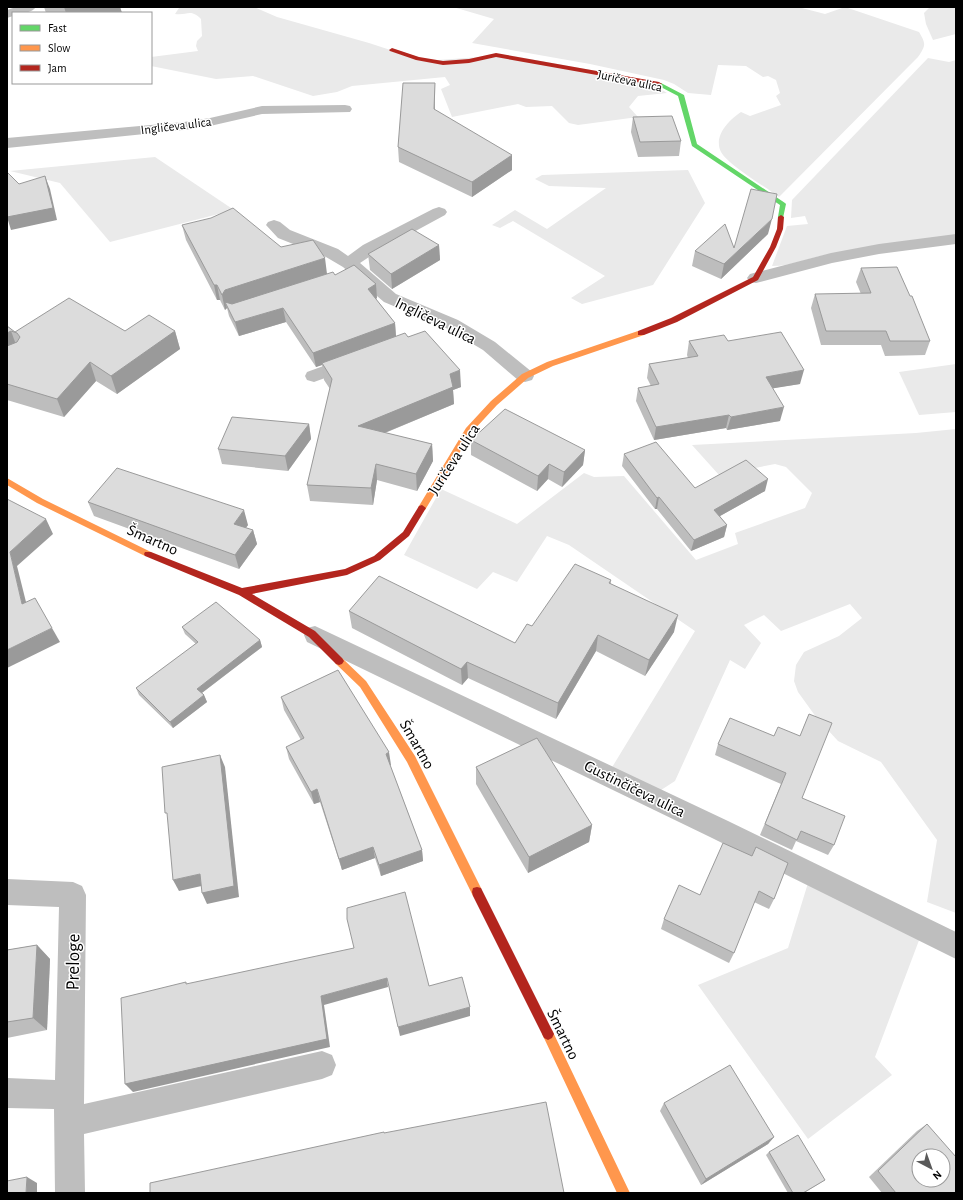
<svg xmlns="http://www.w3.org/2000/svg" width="963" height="1200" font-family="'Alegreya Sans',sans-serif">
  <rect width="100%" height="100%" fill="#fff"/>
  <g fill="#eaeaea">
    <path d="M 183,7 L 254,7 L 277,17 L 369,43 L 424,61 L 508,55 L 646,80 L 667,93 L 638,96 L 629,107 L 638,117 L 578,125 L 569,123 L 552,106 L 526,107 L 518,104 L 452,117 L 441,89 L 450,85 L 445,77 L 352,86 L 337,92 L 313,96 L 253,76 L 216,79 L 151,66 L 151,57 L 198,51 L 196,46 L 197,41 L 202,36 L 201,19 C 190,8 187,16 175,14 L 179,8 Z"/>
    <path d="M 453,7 L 798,7 L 825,14 L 845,7 L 919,32 C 926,44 926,45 918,57 L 779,197 C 766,187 728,165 721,152 C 713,136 729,120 741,112 L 750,116 L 781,105 L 776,96 L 780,93 L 776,80 L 768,76 L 763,77 L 746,66 L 718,65 L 711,95 L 688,93 L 674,84 L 664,80 L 590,64 L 472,43 L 494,19 Z"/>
    <path d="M 930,7 L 956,7 L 956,34 L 933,40 L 926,24 L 924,13 Z"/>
    <path d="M 928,58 L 949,62 L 956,60 L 956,235 C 913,241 871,247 829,254 C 809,258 791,266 772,266 L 787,226 L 808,224 L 805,216 L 791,218 L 792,200 Z"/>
    <path d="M 155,157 L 234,210 L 110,242 L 60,183 L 10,171 Z"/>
    <path d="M 688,170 L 705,203 L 653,285 L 582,304 L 571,298 L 605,276 L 513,221 L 500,228 L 492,225 L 515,210 L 547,229 L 606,188 L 549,186 L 535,179 L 542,175 Z"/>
    <path d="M 956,364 L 956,412 L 919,415 L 899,372 Z"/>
    <path d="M 956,429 L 956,913 L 927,902 L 937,840 L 881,762 L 838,741 L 816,717 L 798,692 L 794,681 L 796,665 L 804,652 L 839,636 L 862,618 L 850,604 L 781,631 L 764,615 L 744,625 L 761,643 L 745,669 L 730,660 L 675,781 L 658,792 L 611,769 L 695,631 L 569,545 L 547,536 L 517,582 L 493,572 L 477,589 L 404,555 L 441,489 L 517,524 L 584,473 L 594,477 L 624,476 L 696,560 L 738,544 L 735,533 L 805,508 L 812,493 L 786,467 L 775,464 L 719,475 L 692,445 L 916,433 Z"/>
    <path d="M 808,883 L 921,935 L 875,1057 L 892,1075 L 808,1139 L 698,985 L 788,948 Z"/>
  </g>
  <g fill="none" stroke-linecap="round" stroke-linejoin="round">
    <g fill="#bebebe" fill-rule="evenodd">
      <path d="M 16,7 L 36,7 C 31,14 21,13 13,13 L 13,16 L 7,18 L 7,10 Z"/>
      <path d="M 345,105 L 350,106 L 352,109 L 350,112 L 262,114 L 210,126 L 184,130 L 7,148 L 7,138 L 184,122 L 210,118 L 262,106 Z"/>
      <path d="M 439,207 L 445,209 L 447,212 L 445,215 L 375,253 L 360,263 L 396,294 L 458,320 L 495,342 L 532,372 L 534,376 L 532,380 L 525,382 L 518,380 L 483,350 L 446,328 L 384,302 L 343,267 L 326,257 L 278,238 L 266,225 L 268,222 L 274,220 L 280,222 L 290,230 L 338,249 L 348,256 L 363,245 L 433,209 Z"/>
      <path d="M 956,234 L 956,244 L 879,254 L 832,263 L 756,283 L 750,282 L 747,278 L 750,274 L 831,253 L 879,244 Z"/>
      <path d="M 351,356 L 358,358 L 360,362 L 358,366 L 314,382 L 307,380 L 305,376 L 307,372 Z"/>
      <path d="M 315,626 L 728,821 L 956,932 L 956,959 L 710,837 L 307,642 L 304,635 L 307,628 Z"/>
      <path d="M 7,879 L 73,882 L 82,886 L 86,895 L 84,1104 L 322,1051 L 332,1055 L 336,1065 L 332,1075 L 322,1079 L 84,1134 L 85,1193 L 55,1193 L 54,1109 L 7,1108 L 7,1078 L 55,1080 L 59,907 L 7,905 Z"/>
    </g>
    <path fill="#63d668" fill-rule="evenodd" d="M 657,83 L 661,83 L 684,95 L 697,144 L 785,203 L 786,204 L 783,218 L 779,218 L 778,217 L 780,205 L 692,146 L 678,96 L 657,85 Z"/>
    <g fill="#ff974d" fill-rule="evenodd">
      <path d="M 638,331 L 644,331 L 645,333 L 644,335 L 553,366 L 528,378 L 497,405 L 472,432 L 425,510 L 419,510 L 418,508 L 419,506 L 466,428 L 491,401 L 522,374 L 547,362 Z"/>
      <path d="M 7,478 L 43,499 L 151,552 L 152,554 L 151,556 L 145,556 L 37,503 L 7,485 Z"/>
      <path d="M 339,657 L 342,658 L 366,681 L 415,756 L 481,888 L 482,892 L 481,896 L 477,897 L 473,896 L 407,762 L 360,687 L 336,664 L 334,661 L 336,658 Z"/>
      <path d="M 548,1028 L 552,1030 L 630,1193 L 617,1193 L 544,1038 L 542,1034 L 544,1030 Z"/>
    </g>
    <g fill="#b3261e" fill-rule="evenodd">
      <path d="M 392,48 L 419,57 L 443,61 L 469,59 L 496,53 L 659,82 L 662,84 L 659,86 L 496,57 L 469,63 L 443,65 L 416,60 L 390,51 L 389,50 Z"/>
      <path d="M 781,215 L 784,217 L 783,229 L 776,247 L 758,280 L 677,322 L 644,335 L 638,335 L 638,331 L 671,318 L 753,277 L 770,247 L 777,229 L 778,217 Z"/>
      <path d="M 422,505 L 426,508 L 409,536 L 380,560 L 347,575 L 252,594 L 315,631 L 342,658 L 344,661 L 342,664 L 339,665 L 336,664 L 309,637 L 239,595 L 145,556 L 144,554 L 145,552 L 151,552 L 242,588 L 345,569 L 374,556 L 403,532 L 419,506 Z"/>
      <path d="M 477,887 L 481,888 L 554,1034 L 552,1038 L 548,1040 L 544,1038 L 473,896 L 472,892 L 473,888 Z"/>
    </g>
  </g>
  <g fill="#bdbdbd">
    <path d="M 44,7 L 120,7 L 122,13 L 46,13 Z"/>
    <path d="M 435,83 L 435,110 L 512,170 L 472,197 L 399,162 L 398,147 Z"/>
    <path d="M 633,117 L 681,141 L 679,156 L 638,157 L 631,132 Z"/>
    <path d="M 182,225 L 281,247 L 327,274 L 260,295 L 335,275 L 377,298 L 376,299 L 395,323 L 396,336 L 408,337 L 461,387 L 453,390 L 454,404 L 385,433 L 432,444 L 433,461 L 417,491 L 377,480 L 373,505 L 310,501 L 307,485 L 330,389 L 324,380 L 322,365 L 316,367 L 286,322 L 239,336 L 229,316 L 227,308 L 225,310 L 220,300 L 217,300 L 186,240 Z"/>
    <path d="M 768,234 L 721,279 L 692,266 L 695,251 L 734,248 Z"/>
    <path d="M 439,245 L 440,260 L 392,289 L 370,270 L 368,254 Z"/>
    <path d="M 861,268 L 930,341 L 925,355 L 885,356 L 881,345 L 821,345 L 811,308 L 815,294 L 861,294 L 856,282 Z"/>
    <path d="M 7,326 L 15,332 L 175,331 L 180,349 L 117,394 L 96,381 L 64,417 L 7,400 Z"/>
    <path d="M 689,341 L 728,341 L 800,384 L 773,388 L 780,421 L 727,430 L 726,428 L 654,440 L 636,401 L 638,388 L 651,386 L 647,378 L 649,364 L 688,358 L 687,355 Z"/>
    <path d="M 309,424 L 311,439 L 288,471 L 222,464 L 218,449 Z"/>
    <path d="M 471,440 L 585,450 L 583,465 L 562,487 L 548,479 L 537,491 L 471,455 Z"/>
    <path d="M 624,454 L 695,488 L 765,491 L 720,516 L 727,525 L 724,537 L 691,551 L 657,509 L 655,509 L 622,466 Z"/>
    <path d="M 88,502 L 248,525 L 246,528 L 253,530 L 257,544 L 239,569 L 94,516 Z"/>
    <path d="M 611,580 L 611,584 L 674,632 L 645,676 L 596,651 L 556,719 L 468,678 L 462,685 L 352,628 L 349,611 L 515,643 L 532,626 Z"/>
    <path d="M 182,627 L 260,640 L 262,647 L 202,693 L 204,695 L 207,702 L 173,728 L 139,695 L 136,688 L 196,644 L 185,634 Z"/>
    <path d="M 281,697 L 391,765 L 390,765 L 422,850 L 423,861 L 381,876 L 375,858 L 342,870 L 320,802 L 314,804 L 289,759 L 286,747 L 301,740 L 284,710 Z"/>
    <path d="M 809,714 L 802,798 L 834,845 L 828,855 L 796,841 L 792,850 L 760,835 L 781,784 L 715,755 L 718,744 L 774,736 L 800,736 Z"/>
    <path d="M 476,767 L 592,825 L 589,842 L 528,873 L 476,784 Z"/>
    <path d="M 756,847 L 774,899 L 769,909 L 754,902 L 734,953 L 729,963 L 661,929 L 664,919 L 700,895 L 751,856 Z"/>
    <path d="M 37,945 L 50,959 L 47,1030 L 7,1038 L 7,950 Z"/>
    <path d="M 664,1103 L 774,1137 L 768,1144 L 701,1185 L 660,1111 Z"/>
    <path d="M 927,1124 L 956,1193 L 882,1193 L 869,1177 L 917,1131 Z"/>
    <path d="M 769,1152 L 825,1180 L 804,1193 L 788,1193 L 766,1155 Z"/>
  </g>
  <g fill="#9a9a9a">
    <path d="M 64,7 L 120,7 L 122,13 L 66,13 Z"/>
    <path d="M 435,83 L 435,97 L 434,124 L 434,109 Z"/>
    <path d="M 512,155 L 512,170 L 472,197 L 472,182 Z"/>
    <path d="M 45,176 L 50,189 L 57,220 L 11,230 L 7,217 Z"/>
    <path d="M 772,219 L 768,234 L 721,279 L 724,264 Z"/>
    <path d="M 439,245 L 440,260 L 392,289 L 391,274 Z"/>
    <path d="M 325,258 L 327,274 L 229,306 L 225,302 L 227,308 L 225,310 L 222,295 L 225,290 Z"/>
    <path d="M 376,284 L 377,298 L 370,303 L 368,289 Z"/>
    <path d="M 214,285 L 217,285 L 220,300 L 217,300 Z"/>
    <path d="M 283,308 L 286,322 L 239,336 L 235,322 Z"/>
    <path d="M 395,323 L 396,337 L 322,363 L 322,365 L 316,367 L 313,353 Z"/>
    <path d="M 11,331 L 18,350 L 7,354 L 7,333 Z"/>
    <path d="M 175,331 L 180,349 L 117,394 L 111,376 Z"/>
    <path d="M 90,362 L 96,381 L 64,417 L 57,399 Z"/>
    <path d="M 460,370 L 461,387 L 453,390 L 454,404 L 360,443 L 358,426 L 450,374 Z"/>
    <path d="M 804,370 L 800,384 L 763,390 L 766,377 Z"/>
    <path d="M 784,407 L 780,421 L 727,430 L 731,417 Z"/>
    <path d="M 729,415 L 726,428 L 654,440 L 656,427 Z"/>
    <path d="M 309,424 L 311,439 L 288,471 L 285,456 Z"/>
    <path d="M 432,444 L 433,461 L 417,491 L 416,474 Z"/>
    <path d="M 585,450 L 583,465 L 562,487 L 564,472 Z"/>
    <path d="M 376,464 L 377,480 L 373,505 L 371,488 Z"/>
    <path d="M 549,464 L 548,479 L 537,491 L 538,476 Z"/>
    <path d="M 768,479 L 765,491 L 711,521 L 714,510 Z"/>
    <path d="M 659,497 L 657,509 L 655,509 L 657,498 Z"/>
    <path d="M 244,510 L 248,525 L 238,538 L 234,524 Z"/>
    <path d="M 46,519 L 53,534 L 17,566 L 30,618 L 22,604 L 10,552 Z"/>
    <path d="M 727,525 L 724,537 L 691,551 L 694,540 Z"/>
    <path d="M 253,530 L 257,544 L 239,569 L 235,555 Z"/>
    <path d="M 678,615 L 674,632 L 645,676 L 649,660 Z"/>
    <path d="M 52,628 L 60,642 L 7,668 L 7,650 Z"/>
    <path d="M 598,635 L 596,651 L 556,719 L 558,703 Z"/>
    <path d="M 260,640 L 262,647 L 199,695 L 197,689 Z"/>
    <path d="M 467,662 L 468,678 L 462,685 L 461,669 Z"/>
    <path d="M 204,695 L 207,702 L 173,728 L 170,722 Z"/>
    <path d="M 389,752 L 391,765 L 388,766 L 386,754 Z"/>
    <path d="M 220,755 L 225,767 L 239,897 L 207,904 L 202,893 Z"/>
    <path d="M 317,789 L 320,802 L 314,804 L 311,792 Z"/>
    <path d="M 592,825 L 589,842 L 528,873 L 529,857 Z"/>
    <path d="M 373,847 L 375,858 L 342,870 L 339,859 Z"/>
    <path d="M 422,850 L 423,861 L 381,876 L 379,865 Z"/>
    <path d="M 200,874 L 206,885 L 179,891 L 173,880 Z"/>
    <path d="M 37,945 L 50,959 L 47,1030 L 33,1018 Z"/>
    <path d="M 387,978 L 388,987 L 324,1005 L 330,1047 L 133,1092 L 125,1084 L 321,996 Z"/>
    <path d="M 470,1007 L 470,1016 L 400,1036 L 398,1027 Z"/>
    <path d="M 774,1137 L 768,1144 L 701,1185 L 706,1179 Z"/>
    <path d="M 27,1177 L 37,1183 L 37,1193 L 26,1193 Z"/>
  </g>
  <g fill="#dcdcdc" stroke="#9a9a9a" fill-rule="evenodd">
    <path d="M 403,83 L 435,83 L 434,109 L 512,155 L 472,182 L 398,147 Z"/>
    <path d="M 672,116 L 681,141 L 640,142 L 633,117 Z"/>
    <path d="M 7,172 L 19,184 L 45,176 L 53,208 L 7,217 Z"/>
    <path d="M 751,189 L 777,194 L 772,219 L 724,264 L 695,251 L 725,224 L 734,248 Z"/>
    <path d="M 233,208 L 281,247 L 313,240 L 325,258 L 225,290 L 222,295 L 217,285 L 214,285 L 182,225 L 211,218 Z"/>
    <path d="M 412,229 L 439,245 L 391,274 L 368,254 Z"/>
    <path d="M 354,265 L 376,284 L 368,289 L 395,323 L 313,353 L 283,308 L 235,322 L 225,302 L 232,304 L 333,272 L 335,275 Z"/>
    <path d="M 897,267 L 910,296 L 912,296 L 930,341 L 890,341 L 886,331 L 826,331 L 815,294 L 871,293 L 861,268 Z"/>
    <path d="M 69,298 L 125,331 L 149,315 L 175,331 L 111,376 L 90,362 L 57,399 L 7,384 L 7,346 L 17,342 L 20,337 L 17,333 L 11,331 L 7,333 L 7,326 L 15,332 Z"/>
    <path d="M 425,331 L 460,370 L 450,374 L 453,387 L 358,426 L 432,444 L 416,474 L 376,464 L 371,488 L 307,485 L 332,379 L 322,363 L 405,333 L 408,337 Z"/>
    <path d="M 781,332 L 804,370 L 766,377 L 784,407 L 731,417 L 729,415 L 656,427 L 638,388 L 659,384 L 649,364 L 698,356 L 689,341 L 724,335 L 728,341 Z"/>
    <path d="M 505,409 L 585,450 L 564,472 L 549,464 L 538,476 L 471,440 Z"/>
    <path d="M 232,417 L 309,424 L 285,456 L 218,449 Z"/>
    <path d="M 656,442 L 695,488 L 746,460 L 768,479 L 714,510 L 727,525 L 694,540 L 659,497 L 657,498 L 624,454 Z"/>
    <path d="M 117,468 L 244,510 L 234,524 L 253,530 L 235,555 L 88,502 Z"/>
    <path d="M 7,499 L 46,519 L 10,552 L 22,604 L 35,598 L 52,628 L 7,650 Z"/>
    <path d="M 575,564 L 611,580 L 609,583 L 678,615 L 649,660 L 598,635 L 558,703 L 467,662 L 461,669 L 349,611 L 379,576 L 515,643 L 527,624 L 532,626 Z"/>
    <path d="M 216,602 L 260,640 L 197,689 L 204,695 L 170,722 L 136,688 L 198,642 L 182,627 Z"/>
    <path d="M 338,670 L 389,752 L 386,754 L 422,850 L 379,865 L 373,847 L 339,859 L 317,789 L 311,792 L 286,747 L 304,738 L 281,697 Z"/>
    <path d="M 809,714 L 832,723 L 802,798 L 845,816 L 834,845 L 801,831 L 797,840 L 765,824 L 786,773 L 718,744 L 730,718 L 774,736 L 778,727 L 800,736 Z"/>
    <path d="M 537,738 L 592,825 L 529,857 L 476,767 Z"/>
    <path d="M 220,755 L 234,886 L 202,893 L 200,874 L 173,880 L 167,813 L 165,813 L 162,767 Z"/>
    <path d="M 723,843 L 752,856 L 756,847 L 788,863 L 774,899 L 759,891 L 734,953 L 664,919 L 679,885 L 700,895 Z"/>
    <path d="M 405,892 L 429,986 L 462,977 L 470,1007 L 398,1027 L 387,978 L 321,996 L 327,1039 L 125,1084 L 121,998 L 186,982 L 186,984 L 354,948 L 347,919 L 347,908 Z"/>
    <path d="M 37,945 L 33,1018 L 7,1022 L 7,950 Z"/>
    <path d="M 730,1065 L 774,1137 L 706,1179 L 664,1103 Z"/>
    <path d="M 546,1102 L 564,1193 L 150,1193 L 150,1183 L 384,1132 L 384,1133 Z"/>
    <path d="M 927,1124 L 956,1157 L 956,1193 L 896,1193 L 878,1171 ZM 919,1156 L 943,1156 L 943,1180 L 919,1180 Z"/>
    <path d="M 798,1135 L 825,1180 L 803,1193 L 793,1193 L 769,1152 Z"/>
    <path d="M 27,1177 L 26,1193 L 7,1193 L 7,1181 Z"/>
  </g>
  <g text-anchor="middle" stroke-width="3" stroke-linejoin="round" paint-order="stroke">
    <g font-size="13" fill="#000" stroke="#fff">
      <text transform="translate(630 80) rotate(12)" y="5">Juričeva ulica</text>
      <text transform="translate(176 125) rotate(-7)" y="5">Ingličeva ulica</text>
    </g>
    <g font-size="16" fill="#000" stroke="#fff">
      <text transform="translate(436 320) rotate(26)" y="6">Ingličeva ulica</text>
      <text transform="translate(453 459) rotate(-57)" y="6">Juričeva ulica</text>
      <text transform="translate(153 539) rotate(24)" y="6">Šmartno</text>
      <text transform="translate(418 744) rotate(60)" y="6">Šmartno</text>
      <text transform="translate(635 788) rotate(26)" y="6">Gustinčičeva ulica</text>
      <text transform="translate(564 1034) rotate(64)" y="6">Šmartno</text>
    </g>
    <g font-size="19" fill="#000" stroke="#fff">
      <text transform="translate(72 962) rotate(-89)" y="7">Preloge</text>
    </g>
  </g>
  <rect width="963" height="1200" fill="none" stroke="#000000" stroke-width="16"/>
  <rect x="12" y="12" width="140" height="72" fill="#ffffff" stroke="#999999"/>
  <rect x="20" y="25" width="20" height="6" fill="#63d668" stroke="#999999"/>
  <text x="48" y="32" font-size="12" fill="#000000">Fast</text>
  <rect x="20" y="45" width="20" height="6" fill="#ff974d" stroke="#999999"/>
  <text x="48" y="52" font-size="12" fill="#000000">Slow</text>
  <rect x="20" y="65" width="20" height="6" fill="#b3261e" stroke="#999999"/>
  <text x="48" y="72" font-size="12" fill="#000000">Jam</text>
  <g transform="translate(931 1168) rotate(139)"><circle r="19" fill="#ffffff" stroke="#999999"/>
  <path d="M0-3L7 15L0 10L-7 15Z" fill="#595959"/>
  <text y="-6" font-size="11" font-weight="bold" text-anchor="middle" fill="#000000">N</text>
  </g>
</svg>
